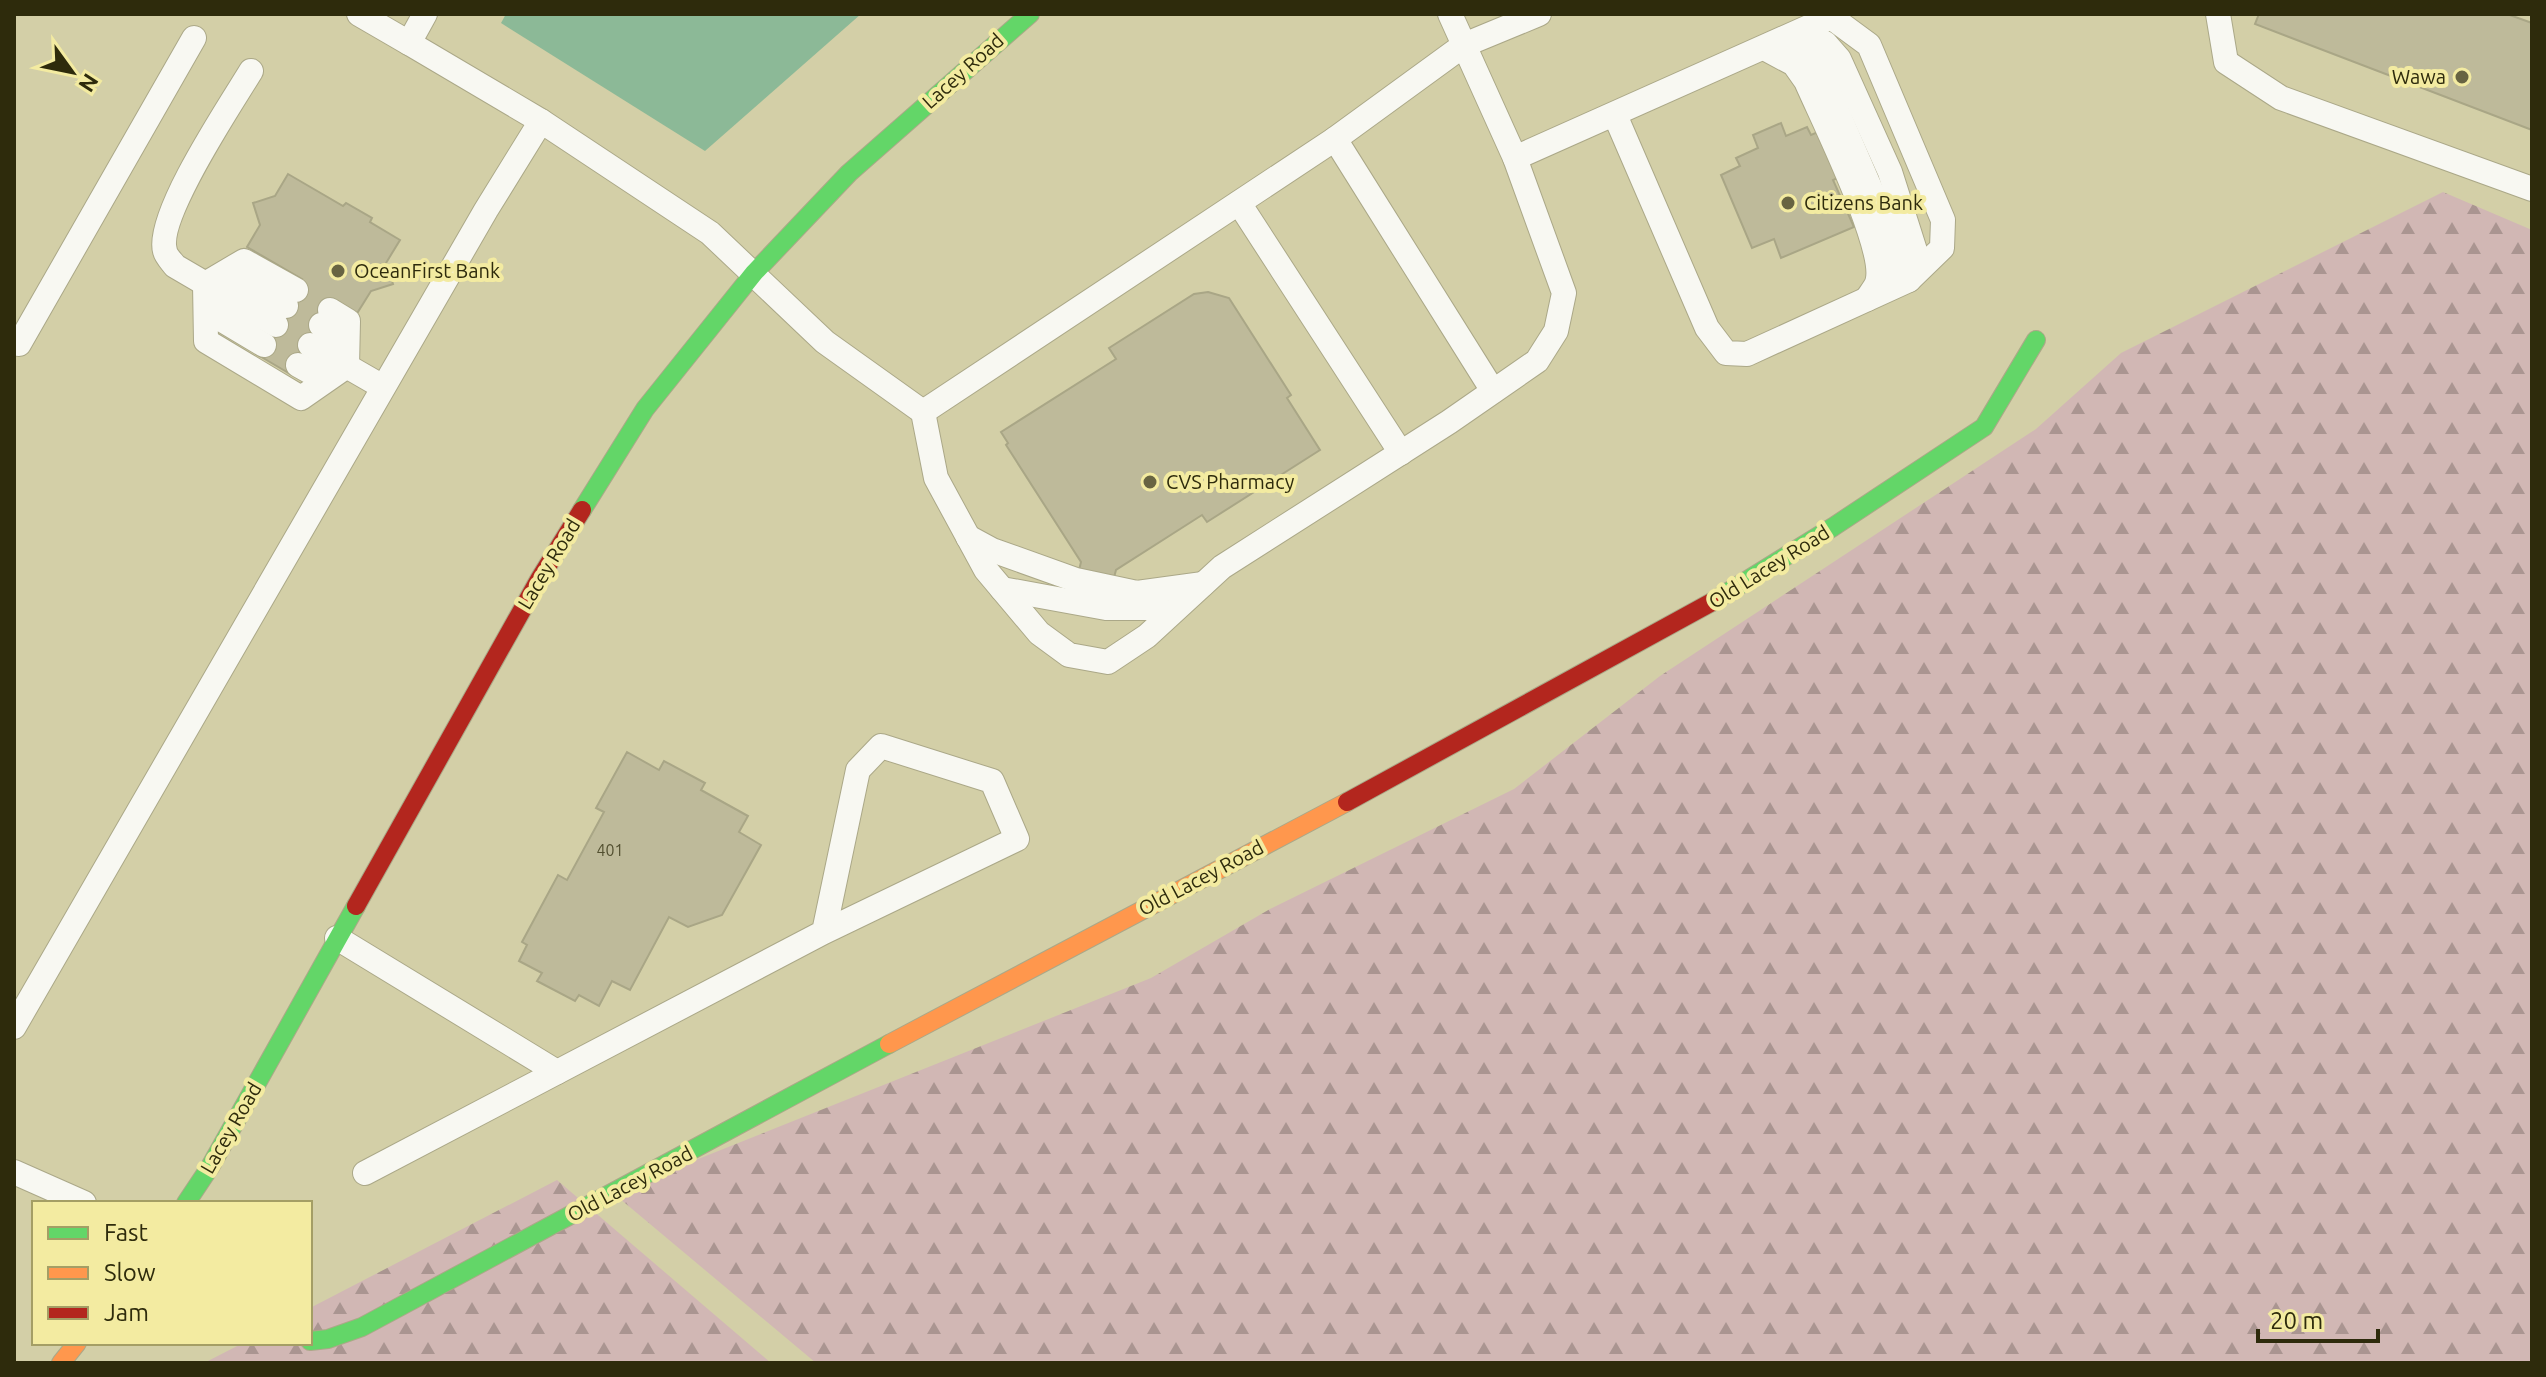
<svg xmlns="http://www.w3.org/2000/svg" width="2546" height="1377" font-family="Ubuntu,sans-serif">
  <defs>
    <pattern id="forest-firs" width="22" height="20" patternUnits="userSpaceOnUse" patternTransform="scale(2)"><rect width="22" height="20" fill="#d1b7b4"/><path d="M5 1l3.5 6h-7zM16 11l3.5 6h-7z" fill="#aa9591"/></pattern>
  </defs>
  <rect width="100%" height="100%" fill="#d3cfa7"/>
  <g fill="url(#forest-firs)">
    <path d="M 2443,192 L 2532,230 L 2532,1363 L 816,1363 L 613,1193 L 1151,978 L 1270,909 L 1514,789 L 1660,676 L 2036,429 L 2121,353 Z"/>
    <path d="M 557,1180 L 771,1363 L 204,1363 L 243,1343 L 310,1343 L 310,1308 Z"/>
  </g>
  <path fill="#8cb997" d="M 506,14 L 861,14 L 705,151 L 501,23 Z"/>
  <g fill="#beba9a" stroke="#a9a686" stroke-width="2">
    <path d="M 2259,14 L 2507,14 L 2532,23 L 2532,130 L 2255,24 Z"/>
    <path d="M 1871,110 L 1891,155 L 1833,180 L 1854,227 L 1781,258 L 1774,239 L 1752,248 L 1721,175 L 1740,166 L 1736,158 L 1758,148 L 1753,135 L 1781,123 L 1786,136 L 1807,127 L 1811,135 Z"/>
    <path d="M 288,174 L 343,206 L 346,203 L 372,218 L 370,222 L 400,240 L 386,263 L 393,284 L 371,291 L 356,315 L 292,375 L 258,355 L 302,279 L 247,247 L 260,225 L 253,203 L 275,196 Z"/>
    <path d="M 1208,292 L 1229,298 L 1291,395 L 1287,398 L 1320,450 L 1207,522 L 1202,515 L 1116,570 L 1106,608 L 1072,600 L 1081,562 L 1006,445 L 1008,443 L 1001,432 L 1116,359 L 1109,348 L 1194,294 Z"/>
    <path d="M 627,752 L 659,770 L 664,761 L 705,783 L 701,790 L 748,816 L 739,832 L 761,845 L 722,915 L 688,927 L 669,917 L 630,990 L 612,981 L 599,1006 L 579,995 L 575,1001 L 537,981 L 542,973 L 519,961 L 527,945 L 522,942 L 558,875 L 567,880 L 604,812 L 596,808 Z"/>
  </g>
  <g fill="none" stroke-linecap="round" stroke-linejoin="round">
    <defs>
      <g id="lane">
        <path d="M 359,14 L 409,43 L 425,14"/>
        <path d="M 2218,14 L 2226,62 L 2281,98 L 2532,189"/>
        <path d="M 1803,30 L 1825,43 L 1839,59 L 1890,172 L 1917,257 L 1909,280"/>
        <path d="M 1786,39 L 1799,46 L 1818,67 L 1897,250 L 1890,288"/>
        <path d="M 409,43 L 541,121"/>
        <path d="M 1764,48 L 1794,64 L 1806,81 C 1822,118 1888,250 1877,283 C 1875,288 1870,294 1867,299"/>
        <path d="M 251,71 C 231,104 155,217 165,251 C 166,256 172,262 175,266 L 276,325"/>
        <path d="M 1335,139 L 1493,391"/>
        <path d="M 1515,158 L 1831,17 L 1869,45 L 1943,220 L 1942,248 L 1909,280 L 1747,354 L 1726,353 L 1707,328 L 1615,115"/>
        <path d="M 1239,203 L 1401,453"/>
        <path d="M 211,282 L 235,277 L 286,306"/>
        <path d="M 205,284 L 206,341 L 301,398 L 347,366"/>
        <path d="M 205,284 L 244,261 L 296,290"/>
        <path d="M 208,294 L 212,314 L 264,345"/>
        <path d="M 330,310 L 348,321 L 347,366"/>
        <path d="M 321,325 L 337,335 L 344,356"/>
        <path d="M 19,344 L 194,38"/>
        <path d="M 310,345 L 383,387"/>
        <path d="M 298,365 L 314,374 L 340,368"/>
        <path d="M 923,412 L 1335,139 L 1464,45 L 1539,14"/>
        <path d="M 968,537 L 992,550 L 1076,580 L 1137,593 L 1203,584"/>
        <path d="M 1002,589 L 1106,608 L 1158,608"/>
        <path d="M 337,938 L 557,1072"/>
        <path d="M 14,1027 L 486,210 L 541,121 L 710,233 L 825,342 L 923,412 L 936,478 L 986,570 L 1039,633 L 1069,655 L 1108,662 L 1147,636 L 1222,567 L 1449,422 L 1537,361 L 1556,331 L 1564,293 L 1515,158 L 1450,14"/>
        <path d="M 14,1172 L 84,1203"/>
        <path d="M 365,1173 L 824,932 L 1017,839 L 992,781 L 881,746 L 858,770 L 824,932"/>
      </g>
      <g id="fast">
        <path d="M 582,510 L 645,409 L 754,273 L 849,173 L 1030,14"/>
        <path d="M 1712,602 L 1833,527 L 1984,427 L 2036,340"/>
        <path d="M 186,1203 L 210,1167 L 356,906"/>
        <path d="M 310,1341 L 328,1339 L 362,1327 L 889,1044"/>
      </g>
      <g id="slow">
        <path d="M 889,1044 L 1347,802"/>
        <path d="M 61,1363 L 77,1343"/>
      </g>
      <g id="jam">
        <path d="M 1347,802 L 1712,602"/>
        <path d="M 356,906 L 540,578 L 582,510"/>
      </g>
    </defs>
    <use href="#lane" stroke="#aba888" stroke-width="26"/>
    <use href="#fast" stroke="#aba888" stroke-width="20"/>
    <use href="#slow" stroke="#aba888" stroke-width="20"/>
    <use href="#jam" stroke="#aba888" stroke-width="20"/>
    <use href="#lane" stroke="#f8f8f2" stroke-width="24"/>
    <use href="#fast" stroke="#63d668" stroke-width="18"/>
    <use href="#slow" stroke="#ff974d" stroke-width="18"/>
    <use href="#jam" stroke="#b3261e" stroke-width="18"/>
  </g>
  <g fill="#686442" stroke="#f3eba1" stroke-width="3">
    <circle cx="2462" cy="77" r="8"/>
    <circle cx="1788" cy="203" r="8"/>
    <circle cx="338" cy="271" r="8"/>
    <circle cx="1150" cy="482" r="8"/>
  </g>
  <g text-anchor="middle" stroke-width="8" stroke-linejoin="round" paint-order="stroke">
    <g font-size="16" fill="#524f30">
      <text x="610" y="856">401</text>
    </g>
    <g font-size="20" fill="#2e2b0c" stroke="#f3eba1">
      <text transform="translate(963 71) rotate(-42)" y="7">Lacey Road</text>
      <text transform="translate(549 564) rotate(-59)" y="7">Lacey Road</text>
      <text transform="translate(1769 567) rotate(-32)" y="7">Old Lacey Road</text>
      <text transform="translate(1201 878) rotate(-28)" y="7">Old Lacey Road</text>
      <text transform="translate(231 1128) rotate(-60)" y="7">Lacey Road</text>
      <text transform="translate(630 1184) rotate(-28)" y="7">Old Lacey Road</text>
    </g>
    <g font-size="20" fill="#2e2b0c" stroke="#f3eba1" text-anchor="start">
      <text x="2446" y="84" text-anchor="end">Wawa</text>
      <text x="1804" y="210">Citizens Bank</text>
      <text x="354" y="278">OceanFirst Bank</text>
      <text x="1166" y="489">CVS Pharmacy</text>
    </g>
  </g>
  <rect width="2546" height="1377" fill="none" stroke="#2e2b0c" stroke-width="32"/>
  <rect x="32" y="1201" width="280" height="144" fill="#f3eba1" stroke="#a49e65" stroke-width="2"/>
  <rect x="48" y="1227" width="40" height="12" fill="#63d668" stroke="#a49e65" stroke-width="2"/>
  <text x="104" y="1241" font-size="24" fill="#2e2b0c">Fast</text>
  <rect x="48" y="1267" width="40" height="12" fill="#ff974d" stroke="#a49e65" stroke-width="2"/>
  <text x="104" y="1281" font-size="24" fill="#2e2b0c">Slow</text>
  <rect x="48" y="1307" width="40" height="12" fill="#b3261e" stroke="#a49e65" stroke-width="2"/>
  <text x="104" y="1321" font-size="24" fill="#2e2b0c">Jam</text>
  <g transform="translate(72 72) rotate(123)" stroke="#f3eba1" stroke-width="6" paint-order="stroke">
  <path d="M0-6L14 30L0 20L-14 30Z" fill="#2e2b0c"/>
  <text y="-12" font-size="22" font-weight="bold" text-anchor="middle" fill="#2e2b0c">N</text>
  </g>
  <path d="M2258 1329v12h120v-12" fill="none" stroke="#2e2b0c" stroke-width="4"/>
  <text x="2270" y="1329" font-size="24" fill="#2e2b0c" stroke="#f3eba1" stroke-width="6" paint-order="stroke">20 m</text>
</svg>
